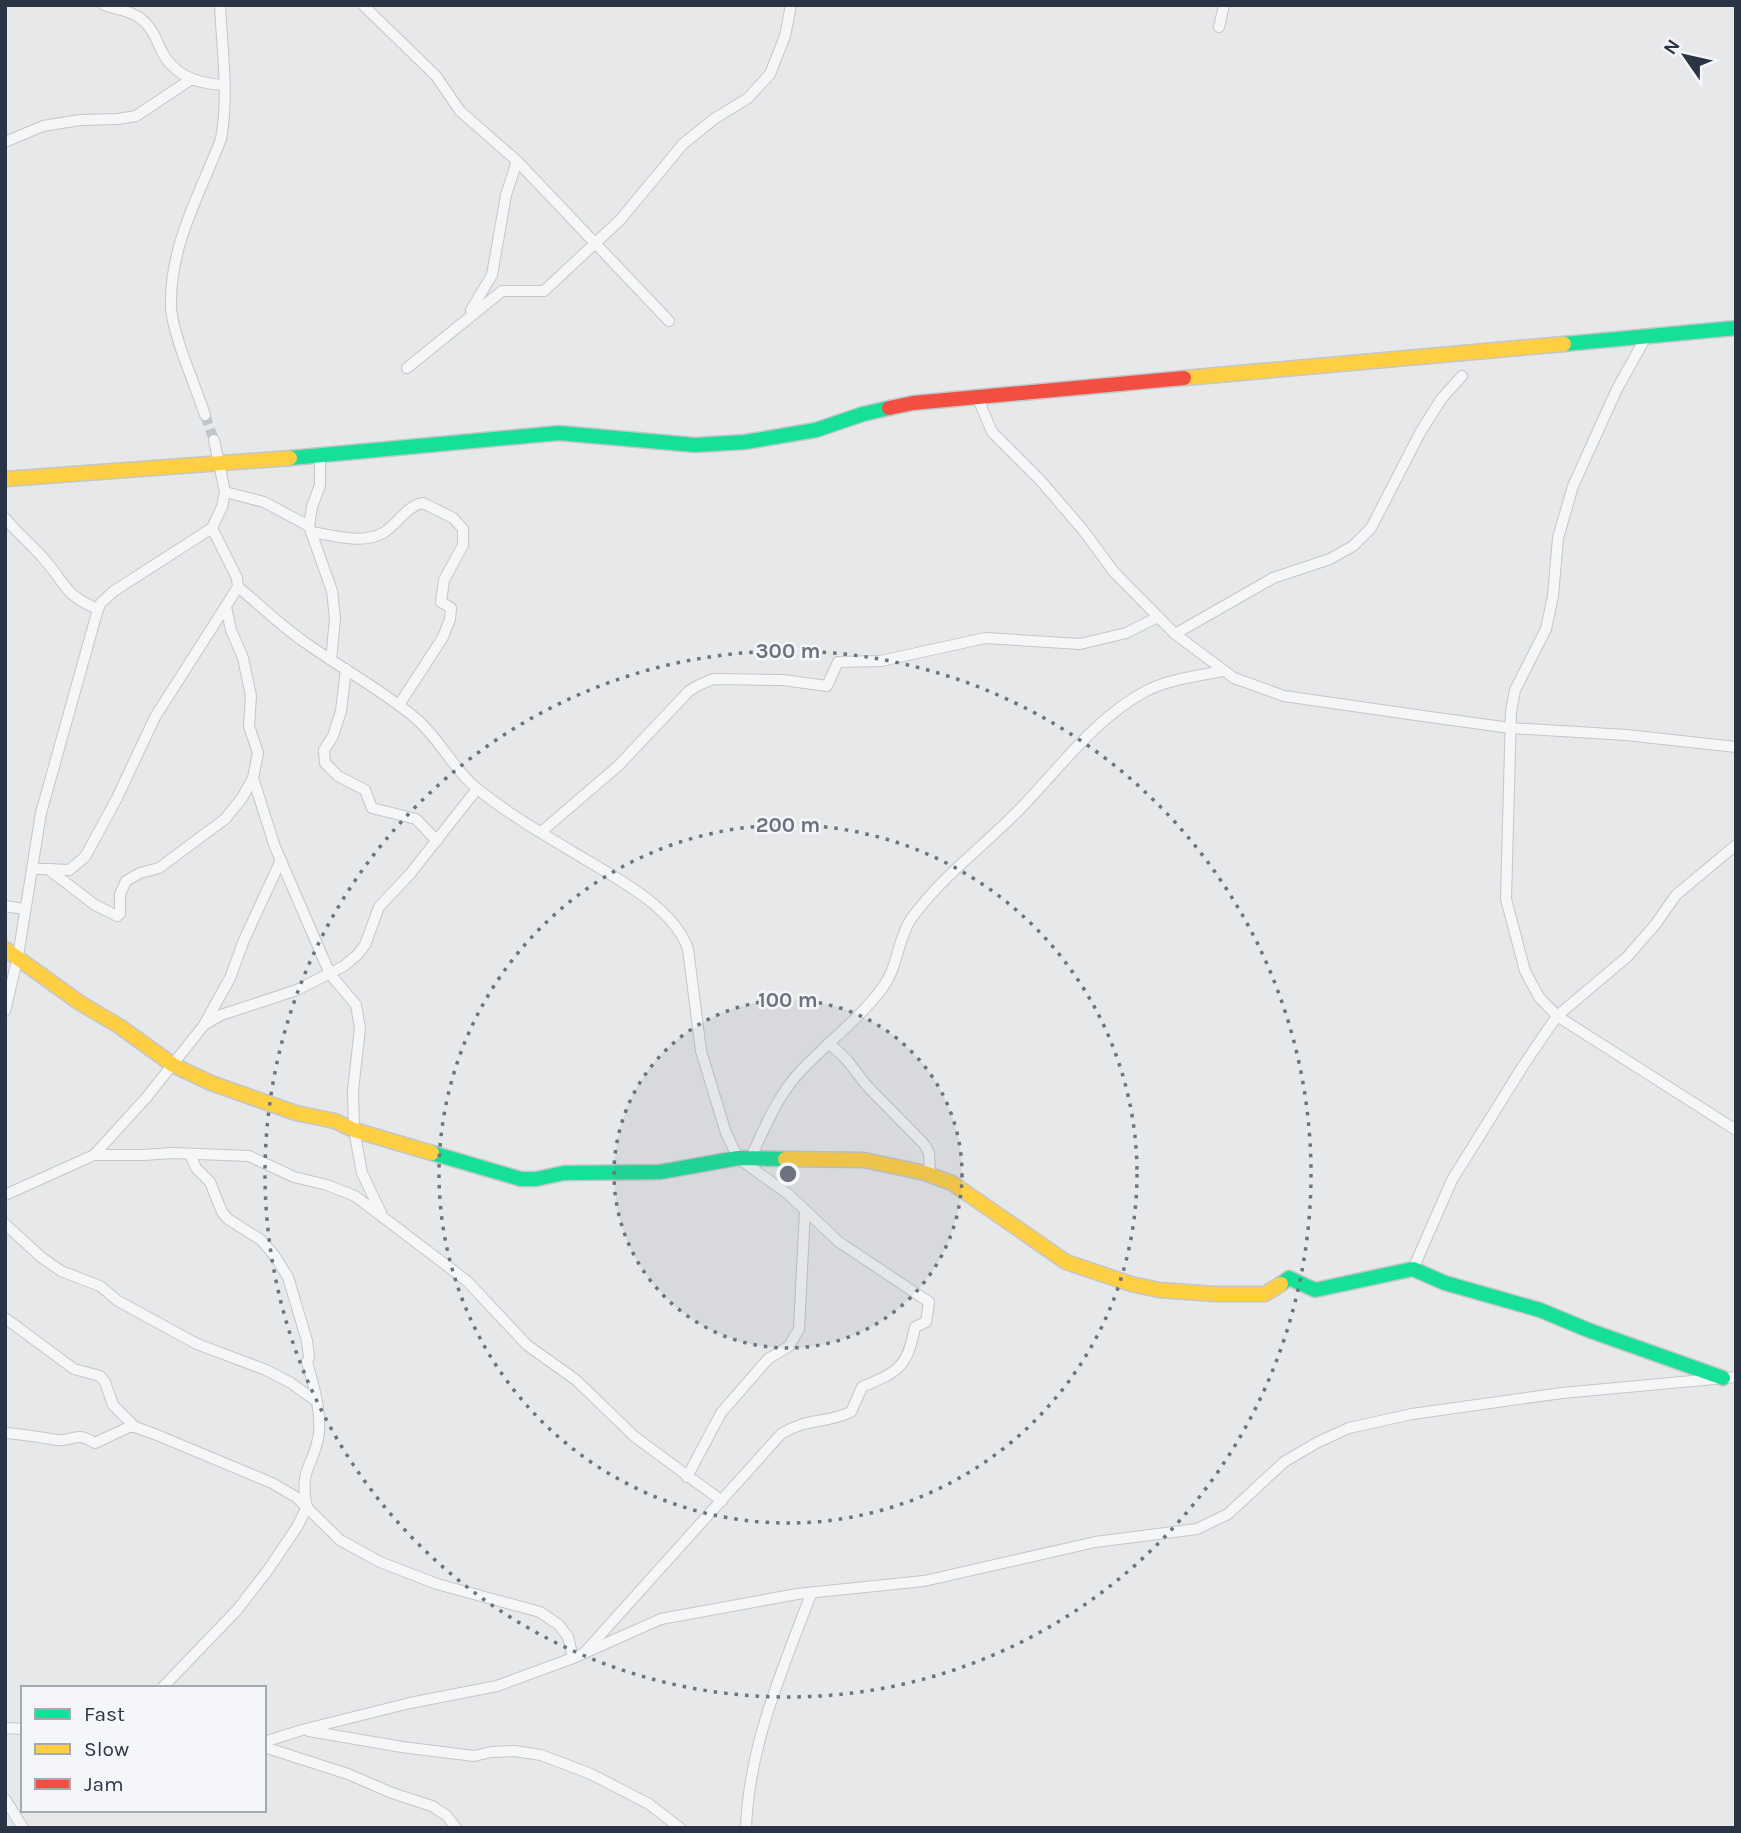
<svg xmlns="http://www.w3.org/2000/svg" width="1741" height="1833" font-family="Karla,sans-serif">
  <rect width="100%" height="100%" fill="#e6e8ea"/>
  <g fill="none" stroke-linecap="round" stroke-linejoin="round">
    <path stroke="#c1c4c9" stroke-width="10" stroke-dasharray="10 5" stroke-linecap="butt" d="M 205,415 L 214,440"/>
    <defs>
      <g id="street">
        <path d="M 104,5 C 116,10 130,10 140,18 C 151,26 156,38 161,50 C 173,75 198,84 224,85"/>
        <path d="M 363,5 L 436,76 L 460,111 L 517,161 L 669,321"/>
        <path d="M 1219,27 L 1224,5"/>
        <path d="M 5,142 L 43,126 L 80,120 L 118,119 L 136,116 L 190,80 L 196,80"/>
        <path d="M 471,310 L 492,275 L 506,195 L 517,161"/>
        <path d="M 1647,335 L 1617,389 L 1573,486 L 1558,538 L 1553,596 L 1546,629 L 1515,690 L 1511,712 L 1506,899 L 1525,971 L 1539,997 L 1557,1016 L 1736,1130"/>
        <path d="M 407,368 L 502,291 L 544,291 L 620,220 L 683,144 L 714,119 L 748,98 L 770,74 L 785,36 L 791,5"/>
        <path d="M 977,396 L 992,432 L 1040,480 L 1083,530 L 1114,572 L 1175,634 L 1234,678 L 1284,696 L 1423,716 L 1510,728 L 1626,735 L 1736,747"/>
        <path d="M 205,415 C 196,387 173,336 171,308 C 169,246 200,194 221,139 C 229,95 222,49 220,5"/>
        <path d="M 320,455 L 320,485 L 312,507 L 309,526 L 332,591 L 335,618 L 331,660"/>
        <path d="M 225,492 L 264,502 L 309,526"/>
        <path d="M 5,518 C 17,533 31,544 43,558 C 67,584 62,594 98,609"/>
        <path d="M 212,528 L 237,578 L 238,587 C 260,605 280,625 303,641 C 339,667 379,688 413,716 C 439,737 453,770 480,791 C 509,814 541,833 573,852 C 610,875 673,905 688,949 L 701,1051 L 726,1133 L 738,1158 L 788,1194 L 839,1242 L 929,1302 L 926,1322 L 915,1327 C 907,1368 899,1371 862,1387 L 851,1412 C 825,1424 808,1417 781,1434 L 585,1652"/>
        <path d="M 311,532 C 333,535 361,545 383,533 C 397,525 406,506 423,503 L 453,518 L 463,529 L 463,545 L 444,580 L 441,602 L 451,608 L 450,619 L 443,637 L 399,705"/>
        <path d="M 1175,634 L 1273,578 L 1330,559 L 1353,546 L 1371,528 L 1421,431 L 1442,398 L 1462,376"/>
        <path d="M 346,669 L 341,711 L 333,736 L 324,750 L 325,763 L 338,776 L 365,790 L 372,808 L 416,819 L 437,841"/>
        <path d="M 253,778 L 275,847 L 330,974 L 356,1005 L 360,1028 L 353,1090 L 354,1130 L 362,1173 L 381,1213"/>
        <path d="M 541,832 L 618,766 L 689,691 L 699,685 L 713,679 L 783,680 L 827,686 L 838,662 L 881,661 L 985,638 L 1080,644 L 1126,633 L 1158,617"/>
        <path d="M 33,869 L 48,869 L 95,905 L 117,916 L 120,914 L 120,894 L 126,881 L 140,873 L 159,868 L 225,819 L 242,798 L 253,778 L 258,753 L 249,726 L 251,696 L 243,658 L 231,630 L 226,607"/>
        <path d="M 48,869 L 69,870 L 85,857 L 117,798 L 155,717 L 238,587"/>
        <path d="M 5,906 L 24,909"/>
        <path d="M 5,1011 L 18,956 L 41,813 L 98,609 L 101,603 L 114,591 L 212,528 L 222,507 L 225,492 L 214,440"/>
        <path d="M 204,1025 L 230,978 L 244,940 L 281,860"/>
        <path d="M 829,1043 L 847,1060 L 867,1086 L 924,1144 L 929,1153 L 930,1175"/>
        <path d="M 94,1155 L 146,1098 L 204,1025 L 221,1015 L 297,990 L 344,966 L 357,955 L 365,945 L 379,907 L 410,874 L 477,789"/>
        <path d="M 751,1157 C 764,1129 777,1097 798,1074 C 825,1044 859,1020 883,987 C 898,967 897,940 911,919 C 941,877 984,846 1019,810 C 1060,768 1094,719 1146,691 C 1169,679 1198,676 1223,671"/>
        <path d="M 5,1195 L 94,1155 L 143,1155 L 173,1153 L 249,1156 L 294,1177 L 327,1185 L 355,1196 L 467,1281 L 527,1345 L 576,1380 L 635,1437 L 722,1501"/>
        <path d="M 5,1224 L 41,1257 L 61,1271 L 100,1286 L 118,1301 L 197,1344 L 266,1370 L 291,1383 L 316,1401"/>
        <path d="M 1413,1269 L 1452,1180 L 1523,1066 L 1557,1016 L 1627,957 L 1655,925 L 1676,895 L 1736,845"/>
        <path d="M 5,1318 L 74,1369 L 100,1376 L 105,1382 L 113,1405 L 135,1427"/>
        <path d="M 5,1433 C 23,1434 39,1437 57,1440 C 75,1442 74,1430 95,1443 L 129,1427 L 135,1427 L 157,1435 L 272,1483 L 296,1497 L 340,1540 L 380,1562 L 437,1584 L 540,1612 L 559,1625 L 568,1637 L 573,1658"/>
        <path d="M 687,1477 L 721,1413 L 768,1359 L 789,1346 L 799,1329 L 805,1210"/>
        <path d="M 162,1688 L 237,1610 L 268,1570 L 297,1527 L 307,1507 C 298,1468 315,1465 319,1433 C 321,1410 313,1383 307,1362 L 309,1357 L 307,1341 L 288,1277 L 274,1255 L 261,1240 L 228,1219 L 222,1212 L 210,1182 L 196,1168 L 190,1154"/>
        <path d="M 5,1728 L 23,1729"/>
        <path d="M 309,1731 L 402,1747 L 474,1756 L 491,1752 L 514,1751 L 541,1755 L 591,1774 L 649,1804 L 680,1828"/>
        <path d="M 264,1742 L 302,1730 L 410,1703 L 497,1686 L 573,1658 L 661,1619 L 797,1594 L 924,1581 L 1095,1542 L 1197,1529 L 1228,1514 L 1284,1462 L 1318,1442 L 1349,1428 L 1412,1414 L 1562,1393 L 1736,1377"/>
        <path d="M 264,1747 L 348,1774 L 392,1793 L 432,1806 L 447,1816 L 456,1828"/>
        <path d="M 5,1799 L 23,1828"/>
        <path d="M 746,1828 C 749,1745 782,1671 811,1594 L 814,1592"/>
      </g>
      <g id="fast">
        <path d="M 1564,344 L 1736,328"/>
        <path d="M 290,458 L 559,433 L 695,445 L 745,442 L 816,430 L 863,414 L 889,408"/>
        <path d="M 432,1153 L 521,1179 L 536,1179 L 564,1173 L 660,1172 L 738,1158 L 785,1159"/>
        <path d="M 1281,1284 L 1289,1278 L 1315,1290 L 1413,1269 L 1445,1283 L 1540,1310 L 1588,1330 L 1723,1378"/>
      </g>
      <g id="slow">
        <path d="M 1184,378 L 1564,344"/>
        <path d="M 5,479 L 290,458"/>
        <path d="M 5,949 L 80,1003 L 119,1026 L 173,1065 L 211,1083 L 296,1113 L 335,1121 L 354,1130 L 432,1153"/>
        <path d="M 785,1159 L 864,1160 L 925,1173 L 952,1183 L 1066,1262 L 1131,1284 L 1159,1290 L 1215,1294 L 1265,1294 L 1281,1284"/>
      </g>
      <path id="jam" d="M 889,408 L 913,403 L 1184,378"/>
    </defs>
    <use href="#street" stroke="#c4c6c8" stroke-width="12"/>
    <use href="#fast" stroke="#c4c6c8" stroke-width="17"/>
    <use href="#slow" stroke="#c4c6c8" stroke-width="17"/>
    <use href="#jam" stroke="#c4c6c8" stroke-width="17"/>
    <use href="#street" stroke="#f5f6f7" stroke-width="10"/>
    <use href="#fast" stroke="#16e098" stroke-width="14"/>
    <use href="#slow" stroke="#ffcf43" stroke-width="14"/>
    <use href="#jam" stroke="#f24e42" stroke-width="14"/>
  </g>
  <circle cx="788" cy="1174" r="174" fill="#6c737f" fill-opacity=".12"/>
  <g fill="none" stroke="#6c737f" stroke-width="3.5" stroke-dasharray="3.5 7">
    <circle cx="788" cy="1174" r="174"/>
    <circle cx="788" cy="1174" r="349"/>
    <circle cx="788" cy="1174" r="523"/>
  </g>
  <circle cx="788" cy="1174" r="10" fill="#6c737f" stroke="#f4f6f9" stroke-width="3.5"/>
  <g font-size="21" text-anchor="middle" font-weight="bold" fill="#6c737f" stroke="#f4f6f9" stroke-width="5" stroke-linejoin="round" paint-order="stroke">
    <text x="788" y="658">300 m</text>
    <text x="788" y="832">200 m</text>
    <text x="788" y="1007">100 m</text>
  </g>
  <rect width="1741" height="1833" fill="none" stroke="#2b3445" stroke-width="14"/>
  <rect x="21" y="1686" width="245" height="126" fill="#f4f6f9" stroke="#a4a8b1" stroke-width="2"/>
  <rect x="35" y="1709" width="35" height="10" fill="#16e098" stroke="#a4a8b1" stroke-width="2"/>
  <text x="84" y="1721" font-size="21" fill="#2b3445">Fast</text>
  <rect x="35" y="1744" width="35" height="10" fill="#ffcf43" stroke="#a4a8b1" stroke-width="2"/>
  <text x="84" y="1756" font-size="21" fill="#2b3445">Slow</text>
  <rect x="35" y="1779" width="35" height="10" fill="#f24e42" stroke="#a4a8b1" stroke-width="2"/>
  <text x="84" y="1791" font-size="21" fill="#2b3445">Jam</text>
  <g transform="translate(1685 56) rotate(304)" stroke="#f4f6f9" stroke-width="5" paint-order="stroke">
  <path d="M0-5L12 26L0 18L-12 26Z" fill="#2b3445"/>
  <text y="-10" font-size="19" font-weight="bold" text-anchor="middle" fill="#2b3445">N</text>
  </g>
</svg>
